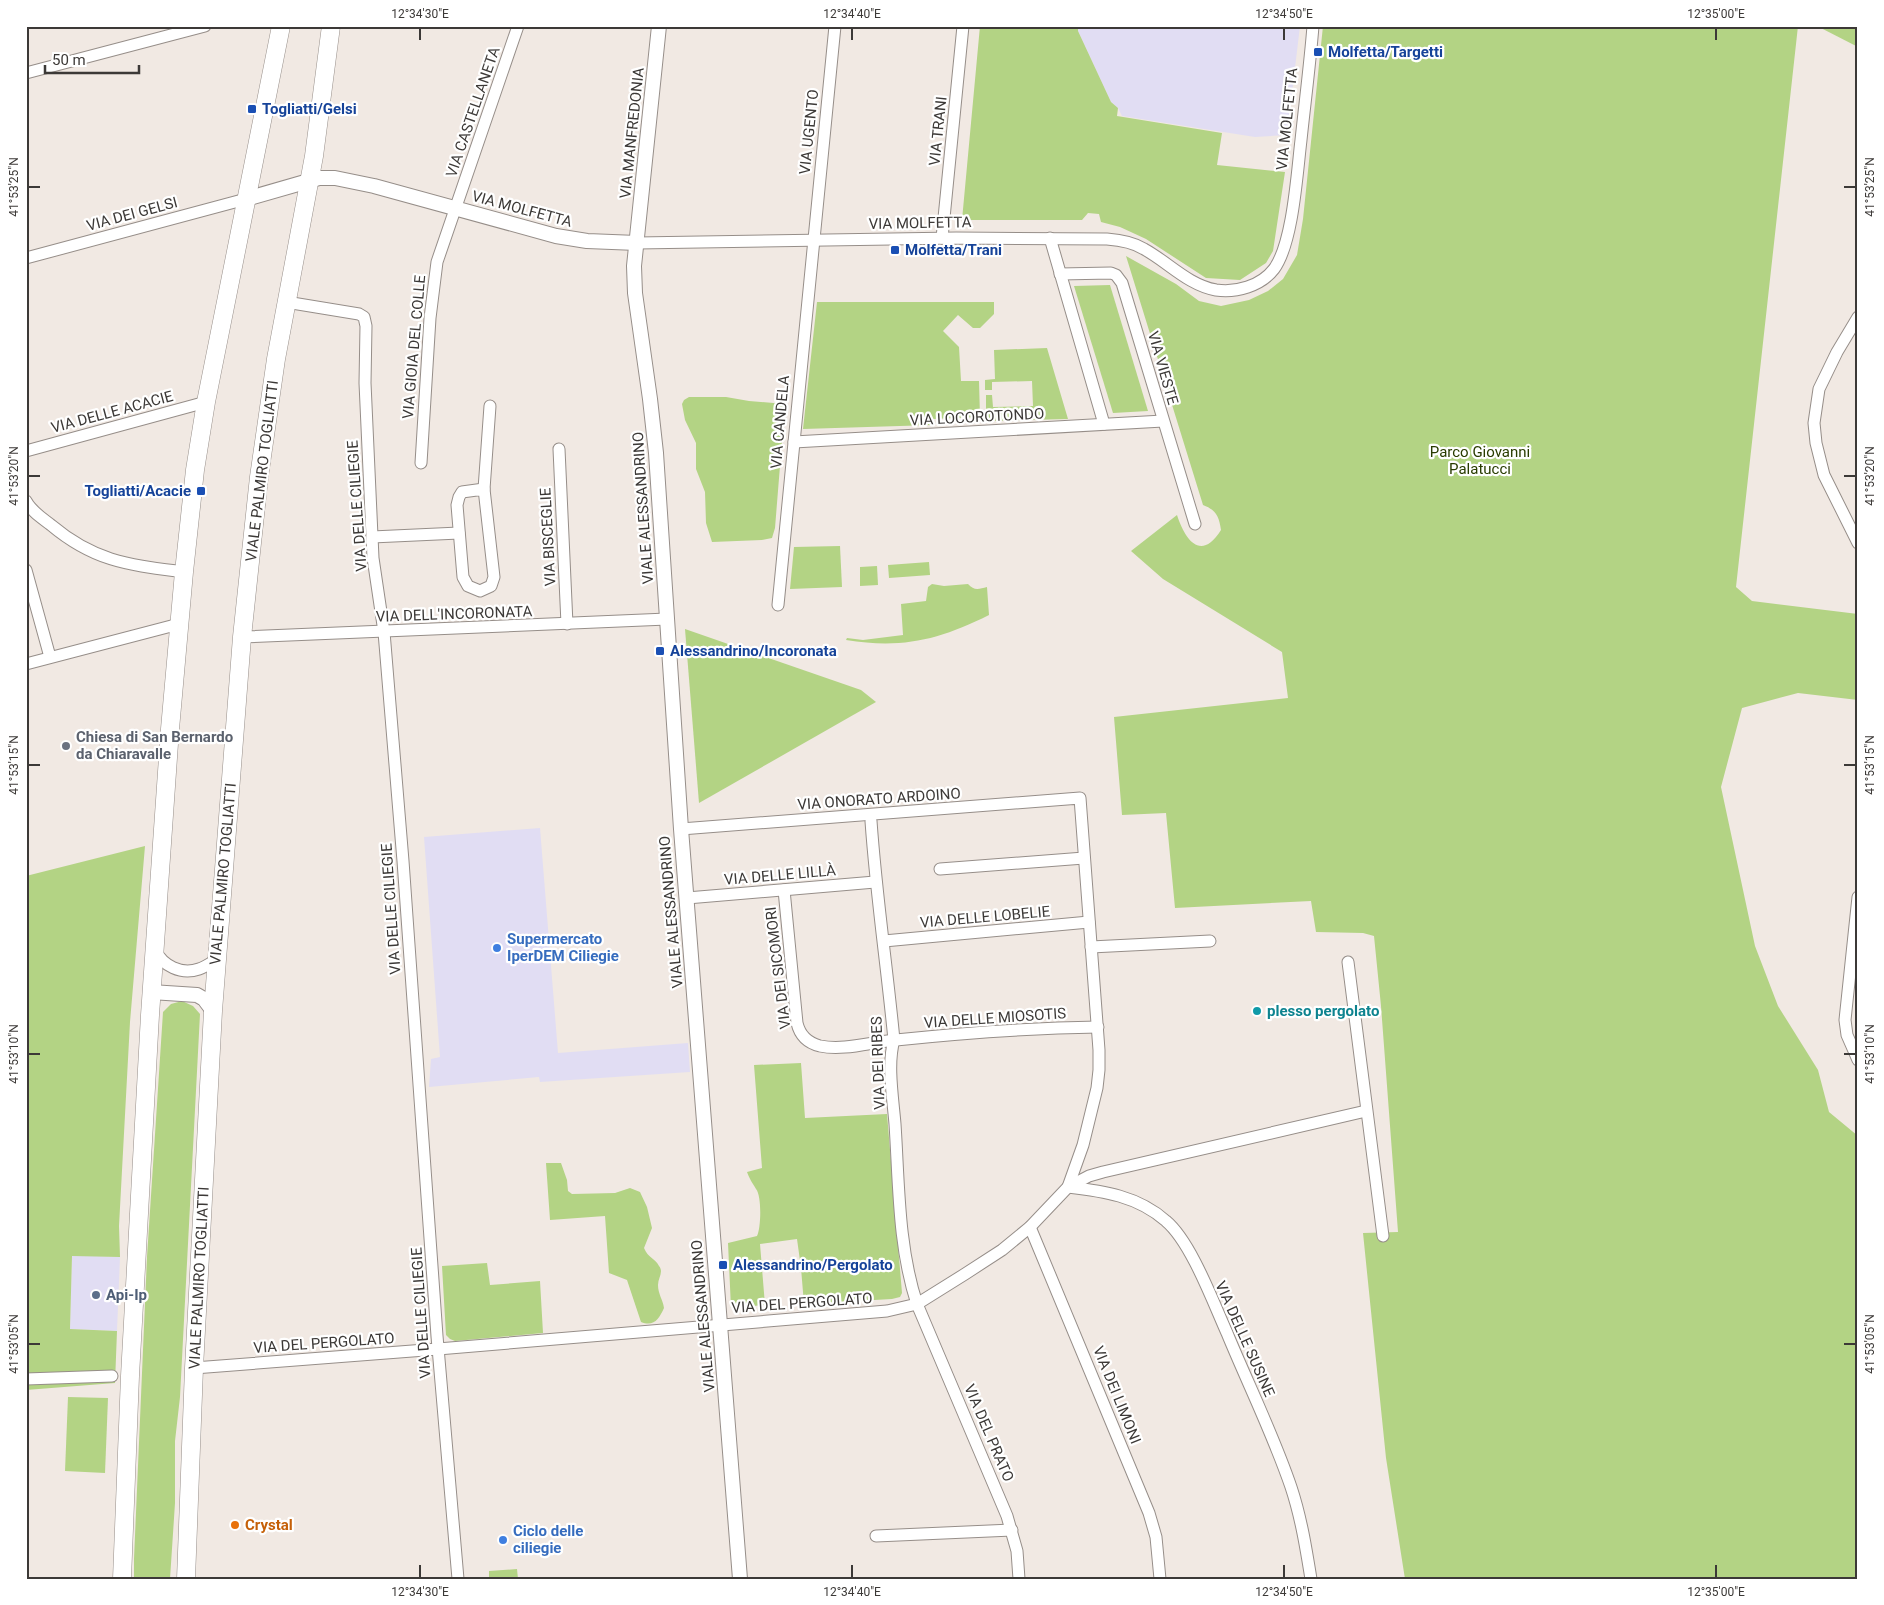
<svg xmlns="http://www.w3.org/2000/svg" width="1884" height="1605" font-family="Roboto,sans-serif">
  <rect width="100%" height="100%" fill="#f1e9e3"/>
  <g fill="#e1ddf3">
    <path d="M 1078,26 L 1300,26 L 1287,135 L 1255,137 L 1122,116 L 1118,108 L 1111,102 L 1078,31 Z"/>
    <path d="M 540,828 L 558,1053 L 688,1043 L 690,1072 L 540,1082 L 539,1077 L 429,1087 L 431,1059 L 440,1057 L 424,837 Z"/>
    <path d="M 72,1255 L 120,1257 L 117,1331 L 70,1329 Z"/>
  </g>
  <g fill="#b3d384">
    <path d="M 980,26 L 1078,26 L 1078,31 L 1111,102 L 1118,108 L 1117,116 L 1222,133 L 1217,165 L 1285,172 L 1273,251 L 1266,263 L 1240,280 L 1206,278 L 1146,239 L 1120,227 L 1101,222 L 1099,214 L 1088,213 L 1082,220 L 962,220 Z"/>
    <path d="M 1323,26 L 1798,26 L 1736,587 L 1752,601 L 1858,614 L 1858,700 L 1798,693 L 1742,708 L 1721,787 L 1755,946 L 1778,1006 L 1818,1070 L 1829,1112 L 1858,1136 L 1858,1579 L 1405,1579 L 1386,1458 L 1363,1233 L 1398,1232 L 1381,1006 L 1374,936 L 1363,933 L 1316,932 L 1311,901 L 1175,908 L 1166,813 L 1122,815 L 1114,717 L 1288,698 L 1282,652 L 1163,579 L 1131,551 L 1177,515 C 1185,540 1201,562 1221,530 C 1219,516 1216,510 1203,505 L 1126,256 L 1176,284 L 1199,301 L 1221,306 L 1249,300 L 1268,291 L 1283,279 L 1297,255 L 1303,219 Z"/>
    <path d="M 1817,26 L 1858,26 L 1858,47 Z"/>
    <path d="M 1110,285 L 1148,411 L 1113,413 L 1074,286 Z"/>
    <path d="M 817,302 L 994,302 L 994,314 L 980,328 L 973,328 L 958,315 L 943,331 L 959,347 L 961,381 L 979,381 L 980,417 L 933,419 L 932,425 L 803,429 Z"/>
    <path d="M 1047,348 L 1068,419 L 988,421 L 986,416 L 986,395 L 992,395 L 993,407 L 1033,406 L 1032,381 L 992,382 L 992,390 L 985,390 L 985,380 L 995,379 L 994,350 Z"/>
    <path d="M 689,397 L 726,397 L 749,401 L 785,404 L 775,528 L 772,538 L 762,540 L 712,542 L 706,523 L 705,492 L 696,469 L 696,443 L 685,420 L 682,404 L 684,400 Z"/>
    <path d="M 840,546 L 842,587 L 790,589 L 794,547 Z"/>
    <path d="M 929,562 L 930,575 L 889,578 L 888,565 Z"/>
    <path d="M 877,566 L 878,585 L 860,586 L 860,567 Z"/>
    <path d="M 932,584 L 944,586 L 968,584 C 974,591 979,589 987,587 L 989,615 C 939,640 902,649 846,640 L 847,638 L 863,640 L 903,635 L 901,604 L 926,601 L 928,587 Z"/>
    <path d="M 685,629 L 861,690 L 876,702 L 699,803 Z"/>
    <path d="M 145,846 L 130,1022 L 119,1226 L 120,1257 L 72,1256 L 70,1329 L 117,1331 L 115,1383 L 26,1390 L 26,876 Z"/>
    <path d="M 182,1001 L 193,1006 L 200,1014 L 180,1397 L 175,1441 L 175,1503 L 170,1579 L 134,1579 L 134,1559 L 147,1257 L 163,1012 L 171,1004 Z"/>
    <path d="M 801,1063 L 805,1118 L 887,1114 L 902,1293 L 900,1297 L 892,1299 L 804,1304 L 801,1268 L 797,1239 L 760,1244 L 765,1305 L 731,1308 L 728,1243 L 757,1236 C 761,1228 762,1196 756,1189 C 752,1182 750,1180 747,1172 L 762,1168 L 754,1065 Z"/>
    <path d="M 546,1163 L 561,1163 L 567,1180 L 568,1191 L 572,1194 L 615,1193 L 630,1188 L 640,1192 L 647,1207 L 652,1228 L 644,1248 C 648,1258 655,1258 659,1266 C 664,1272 658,1278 658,1285 C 658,1294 663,1300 664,1308 C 659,1319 654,1327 641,1322 L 627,1280 L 609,1273 L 605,1216 L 550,1220 Z"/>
    <path d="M 487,1263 L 490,1285 L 540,1281 L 543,1333 L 455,1341 L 450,1339 L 446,1335 L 442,1266 Z"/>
    <path d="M 68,1397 L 108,1398 L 105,1473 L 65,1471 Z"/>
    <path d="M 517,1569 L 518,1579 L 489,1579 L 489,1571 Z"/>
  </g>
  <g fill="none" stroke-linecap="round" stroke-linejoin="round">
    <defs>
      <g id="minor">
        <path d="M 26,73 L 205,26"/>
        <path d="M 942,238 L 963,26"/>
        <path d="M 1050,238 L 1104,424"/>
        <path d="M 637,243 L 956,238 L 1107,239 C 1120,240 1133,242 1144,249 C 1168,262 1188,285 1216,290 C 1236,293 1261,286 1274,269 C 1293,243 1297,173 1301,140 C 1305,102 1310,64 1313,26"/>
        <path d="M 26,258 L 246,199"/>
        <path d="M 1060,274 L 1111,273 L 1116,275 L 1122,283 L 1195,524"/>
        <path d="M 286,302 L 359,314 L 364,317 L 366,326 L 365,383 L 373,558 L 384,632 L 403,861 L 437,1336 L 458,1579"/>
        <path d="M 1858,317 L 1837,352 L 1819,389 L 1814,423 L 1816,443 L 1824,475 L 1858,543"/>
        <path d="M 794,442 L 1163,421"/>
        <path d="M 559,449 L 567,624"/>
        <path d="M 26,451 L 206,402"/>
        <path d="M 421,463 L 430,318 L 437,262 L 518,26"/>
        <path d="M 484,489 L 494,577 L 491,586 L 480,591 L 468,586 L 463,577 L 457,505 L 459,497 L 462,492 Z"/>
        <path d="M 484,489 L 490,406"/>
        <path d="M 26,501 C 31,511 42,518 51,525 C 95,562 130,565 184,572"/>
        <path d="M 372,537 L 459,533"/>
        <path d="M 26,570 L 50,657"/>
        <path d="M 778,605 L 835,26"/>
        <path d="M 242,637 L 667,619"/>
        <path d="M 26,664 L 179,624"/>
        <path d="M 871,821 C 876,894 887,967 894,1040 C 887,1064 893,1099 895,1124 C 899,1184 898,1246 917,1304 L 1007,1516 L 1017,1551 L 1019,1579"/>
        <path d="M 940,869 L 1084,858"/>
        <path d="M 784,890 L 797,1023 C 800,1036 808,1043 820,1046 C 844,1051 871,1042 896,1040 C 963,1033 1030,1028 1098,1027"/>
        <path d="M 1858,897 L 1845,1020 L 1847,1035 L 1858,1060"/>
        <path d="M 687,898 L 875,882"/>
        <path d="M 884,941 L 1089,922"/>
        <path d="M 1091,947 L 1210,941"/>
        <path d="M 155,950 C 163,966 181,975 199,969 C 205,967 211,963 216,960"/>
        <path d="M 1348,962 L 1383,1236"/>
        <path d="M 1068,1187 C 1103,1191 1138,1196 1166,1221 C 1191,1242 1213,1302 1227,1333 C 1248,1384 1273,1434 1291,1487 C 1301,1517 1306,1548 1311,1579"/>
        <path d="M 1068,1187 L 1089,1176 L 1103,1172 L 1366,1111"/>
        <path d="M 1030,1227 L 1149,1513 L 1156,1537 L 1160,1579"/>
        <path d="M 194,1368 L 438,1349 L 887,1311 L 917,1304 L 965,1274 L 1002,1250 L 1030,1227 L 1068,1187 L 1083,1145 L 1097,1088 L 1099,1070 L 1099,1050 L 1080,798 L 681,829"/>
        <path d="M 26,1379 L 112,1376"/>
        <path d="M 876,1536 L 1012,1530"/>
      </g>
      <g id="tertiary">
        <path d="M 659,26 L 634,266 L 635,293 L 650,399 L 656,453 L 681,829 L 740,1579"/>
        <path d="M 246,199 L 319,178 L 335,178 L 374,186 L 556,236 L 587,241 L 637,243"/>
        <path d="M 151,992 L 197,995 L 204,999 L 213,1011"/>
      </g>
      <g id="primary">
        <path d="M 122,1579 L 130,1376 L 150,1015 L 170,729 L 184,572 L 195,470 L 206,402 L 281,26"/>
        <path d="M 186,1579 L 194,1368 L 213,1011 L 242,637 L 259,477 L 276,359 L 314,156 L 331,26"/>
      </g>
    </defs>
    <use href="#minor" stroke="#968e89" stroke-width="13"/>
    <use href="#tertiary" stroke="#968e89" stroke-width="16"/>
    <use href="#primary" stroke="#968e89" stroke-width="19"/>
    <use href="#minor" stroke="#fff" stroke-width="11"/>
    <use href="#tertiary" stroke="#fff" stroke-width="14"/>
    <use href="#primary" stroke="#fff" stroke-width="18"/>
  </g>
  <path fill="none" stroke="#3c3937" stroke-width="2" d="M 420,28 L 420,40M 852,28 L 852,40M 1284,28 L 1284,40M 1716,28 L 1716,40M 28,187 L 40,187M 1844,187 L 1856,187M 28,476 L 40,476M 1844,476 L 1856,476M 28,765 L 40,765M 1844,765 L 1856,765M 28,1054 L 40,1054M 1844,1054 L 1856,1054M 28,1344 L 40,1344M 1844,1344 L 1856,1344M 420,1565 L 420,1578M 852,1565 L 852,1578M 1284,1565 L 1284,1578M 1716,1565 L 1716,1578"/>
  <g fill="#1a4fb4" stroke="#fff" stroke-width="2">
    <rect x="1313" y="47" width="10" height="10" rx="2.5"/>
    <rect x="247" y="104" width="10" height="10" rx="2.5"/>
    <rect x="890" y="245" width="10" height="10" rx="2.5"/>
    <rect x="196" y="486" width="10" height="10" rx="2.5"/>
    <rect x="655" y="646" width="10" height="10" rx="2.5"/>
    <rect x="718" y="1260" width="10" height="10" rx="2.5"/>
  </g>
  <circle fill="#6b7280" stroke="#fff" stroke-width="2" cx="66" cy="746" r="5"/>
  <g fill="#3f7fe0" stroke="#fff" stroke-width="2">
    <circle cx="497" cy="948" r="5"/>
    <circle cx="503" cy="1540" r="5"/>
  </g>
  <circle fill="#0f9aa8" stroke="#fff" stroke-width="2" cx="1257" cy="1011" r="5"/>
  <circle fill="#5c6f8a" stroke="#fff" stroke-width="2" cx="96" cy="1295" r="5"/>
  <circle fill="#e8710a" stroke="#fff" stroke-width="2" cx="235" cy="1525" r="5"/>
  <g text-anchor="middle" stroke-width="4.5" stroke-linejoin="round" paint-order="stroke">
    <g font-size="15" font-weight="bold" fill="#164399" stroke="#fff" text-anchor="start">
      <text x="1328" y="57">Molfetta/Targetti</text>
      <text x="262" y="114">Togliatti/Gelsi</text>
      <text x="905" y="255">Molfetta/Trani</text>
      <text x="191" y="496" text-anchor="end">Togliatti/Acacie</text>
      <text x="670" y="656">Alessandrino/Incoronata</text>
      <text x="733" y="1270">Alessandrino/Pergolato</text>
    </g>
    <g font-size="15" fill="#3c3937" stroke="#fff">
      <text transform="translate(473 112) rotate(-71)" y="5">VIA CASTELLANETA</text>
      <text transform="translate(1287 119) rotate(-84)" y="5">VIA MOLFETTA</text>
      <text transform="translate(938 131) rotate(-84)" y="5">VIA TRANI</text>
      <text transform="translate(809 132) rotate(-84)" y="5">VIA UGENTO</text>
      <text transform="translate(632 133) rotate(-84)" y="5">VIA MANFREDONIA</text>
      <text transform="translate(522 209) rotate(15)" y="5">VIA MOLFETTA</text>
      <text transform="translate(132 214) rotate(-15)" y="5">VIA DEI GELSI</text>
      <text transform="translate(920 223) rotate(-1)" y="5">VIA MOLFETTA</text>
      <text transform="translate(414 347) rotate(-85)" y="5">VIA GIOIA DEL COLLE</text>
      <text transform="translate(1163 368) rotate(74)" y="5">VIA VIESTE</text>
      <text transform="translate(112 412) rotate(-15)" y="5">VIA DELLE ACACIE</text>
      <text transform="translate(977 417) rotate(-3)" y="5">VIA LOCOROTONDO</text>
      <text transform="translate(780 422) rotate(-85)" y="5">VIA CANDELA</text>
      <text transform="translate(262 471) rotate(-83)" y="5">VIALE PALMIRO TOGLIATTI</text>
      <text transform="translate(357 506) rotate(-94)" y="5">VIA DELLE CILIEGIE</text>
      <text transform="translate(643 508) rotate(-94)" y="5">VIALE ALESSANDRINO</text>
      <text transform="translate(548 537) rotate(-93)" y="5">VIA BISCEGLIE</text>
      <text transform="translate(454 614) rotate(-2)" y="5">VIA DELL'INCORONATA</text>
      <text transform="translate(879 799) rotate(-4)" y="5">VIA ONORATO ARDOINO</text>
      <text transform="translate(223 874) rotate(-85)" y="5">VIALE PALMIRO TOGLIATTI</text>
      <text transform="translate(780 875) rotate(-5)" y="5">VIA DELLE LILLÀ</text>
      <text transform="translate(391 909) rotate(-94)" y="5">VIA DELLE CILIEGIE</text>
      <text transform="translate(671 912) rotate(-95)" y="5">VIALE ALESSANDRINO</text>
      <text transform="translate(985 917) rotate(-5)" y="5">VIA DELLE LOBELIE</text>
      <text transform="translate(778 968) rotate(-97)" y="5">VIA DEI SICOMORI</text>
      <text transform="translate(995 1018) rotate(-4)" y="5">VIA DELLE MIOSOTIS</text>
      <text transform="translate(878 1063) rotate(-92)" y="5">VIA DEI RIBES</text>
      <text transform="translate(199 1278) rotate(-87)" y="5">VIALE PALMIRO TOGLIATTI</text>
      <text transform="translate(802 1303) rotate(-4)" y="5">VIA DEL PERGOLATO</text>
      <text transform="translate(421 1313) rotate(-94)" y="5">VIA DELLE CILIEGIE</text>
      <text transform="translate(703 1316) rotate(-95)" y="5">VIALE ALESSANDRINO</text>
      <text transform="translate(1245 1339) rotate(66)" y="5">VIA DELLE SUSINE</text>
      <text transform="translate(324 1343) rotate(-4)" y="5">VIA DEL PERGOLATO</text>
      <text transform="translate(1117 1395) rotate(68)" y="5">VIA DEI LIMONI</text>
      <text transform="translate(989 1433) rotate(67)" y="5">VIA DEL PRATO</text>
    </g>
    <g font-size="15" fill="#293c00" stroke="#fff">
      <text x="1480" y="457">Parco Giovanni<tspan x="1480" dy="17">Palatucci</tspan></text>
    </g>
    <g font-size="15" font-weight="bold" fill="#5b616d" stroke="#fff" text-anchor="start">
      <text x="76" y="742">Chiesa di San Bernardo<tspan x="76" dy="17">da Chiaravalle</tspan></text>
    </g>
    <g font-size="15" font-weight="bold" fill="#366cbe" stroke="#fff" text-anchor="start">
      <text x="507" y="944">Supermercato<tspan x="507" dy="17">IperDEM Ciliegie</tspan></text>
      <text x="513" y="1536">Ciclo delle<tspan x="513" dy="17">ciliegie</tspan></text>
    </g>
    <g font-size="15" font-weight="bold" fill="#0d838f" stroke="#fff" text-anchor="start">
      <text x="1267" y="1016">plesso pergolato</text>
    </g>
    <g font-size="15" font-weight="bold" fill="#4e5e75" stroke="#fff" text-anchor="start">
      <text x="106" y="1300">Api-Ip</text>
    </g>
    <g font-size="15" font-weight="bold" fill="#c56008" stroke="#fff" text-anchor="start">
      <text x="245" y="1530">Crystal</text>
    </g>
  </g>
  <rect width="1884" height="1605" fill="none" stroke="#ffffff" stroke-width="55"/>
  <path d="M45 65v8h94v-8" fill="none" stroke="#3c3937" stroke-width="2.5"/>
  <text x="52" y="65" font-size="15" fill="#3c3937" stroke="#ffffff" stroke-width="4" paint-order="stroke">50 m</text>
  <rect x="28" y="28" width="1828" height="1550" fill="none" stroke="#3c3937" stroke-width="2"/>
  <g font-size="12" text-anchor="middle" fill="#3c3937">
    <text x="420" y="18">12°34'30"E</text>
    <text x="852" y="18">12°34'40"E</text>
    <text x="1284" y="18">12°34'50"E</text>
    <text x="1716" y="18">12°35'00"E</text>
    <text transform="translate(14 187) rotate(-90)" y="4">41°53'25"N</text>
    <text transform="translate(1870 187) rotate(-90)" y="4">41°53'25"N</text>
    <text transform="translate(14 476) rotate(-90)" y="4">41°53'20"N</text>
    <text transform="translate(1870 476) rotate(-90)" y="4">41°53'20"N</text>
    <text transform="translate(14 765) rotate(-90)" y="4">41°53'15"N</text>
    <text transform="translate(1870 765) rotate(-90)" y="4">41°53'15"N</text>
    <text transform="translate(14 1054) rotate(-90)" y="4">41°53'10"N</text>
    <text transform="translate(1870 1054) rotate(-90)" y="4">41°53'10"N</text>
    <text transform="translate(14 1344) rotate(-90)" y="4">41°53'05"N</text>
    <text transform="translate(1870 1344) rotate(-90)" y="4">41°53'05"N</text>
    <text x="420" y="1596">12°34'30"E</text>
    <text x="852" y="1596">12°34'40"E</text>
    <text x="1284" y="1596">12°34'50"E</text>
    <text x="1716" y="1596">12°35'00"E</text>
  </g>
</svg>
